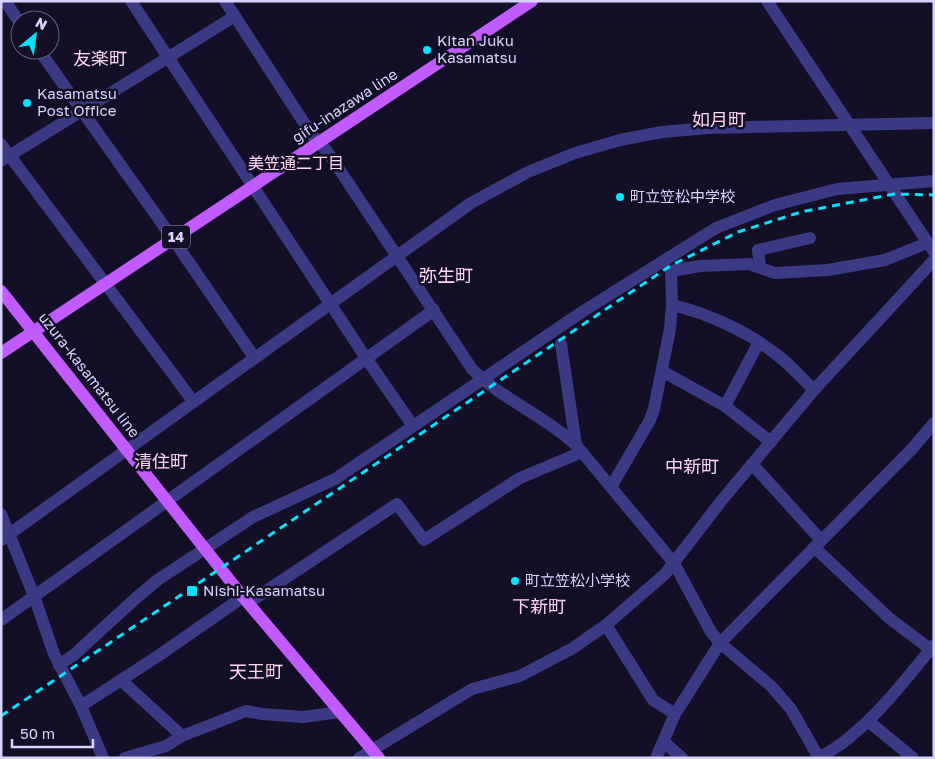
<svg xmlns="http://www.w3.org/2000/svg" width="935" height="759" font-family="'Golos Text','Noto Sans JP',sans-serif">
  <rect width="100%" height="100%" fill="#130f26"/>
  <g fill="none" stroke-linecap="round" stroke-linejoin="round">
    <g stroke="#3d3a85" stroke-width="12">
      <path d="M 5,1 L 20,23"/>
      <path d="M 131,1 L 366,358 L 413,426"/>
      <path d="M 225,1 L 312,135 L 327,151 L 472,369 C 503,400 545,416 576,445 L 674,563 L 711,632 L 720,643 L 771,686 L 791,709 L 819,758"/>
      <path d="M 767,1 L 934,252"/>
      <path d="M 39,50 L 173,239 L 254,357"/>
      <path d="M 1,144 L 193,401"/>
      <path d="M 1,161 L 235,16"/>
      <path d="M 760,267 L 758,250 L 810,238"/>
      <path d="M 672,305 C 707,313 749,332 777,355 C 791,365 802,379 814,390"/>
      <path d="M 561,344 L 576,445"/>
      <path d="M 662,371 L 725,406 L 771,442"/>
      <path d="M 725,406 L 759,342"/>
      <path d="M 752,464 L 821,540"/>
      <path d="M 611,487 L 650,420 L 654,409 L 670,329 L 672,305 L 671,271 L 700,266 L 749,264 L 775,273 L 828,270 L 885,260 L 927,243"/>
      <path d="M 1,514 L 34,596 L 54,654 L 81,706 L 103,758"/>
      <path d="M 1,540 L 471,203 L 528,172 L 575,153 L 620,140 L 662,132 L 708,128 L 934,123"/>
      <path d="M 814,547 L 889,618 L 934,652"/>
      <path d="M 248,603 L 397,504 L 424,540 L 520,478 L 582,452"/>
      <path d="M 1,620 L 434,310"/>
      <path d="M 606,625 L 653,700 L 675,714"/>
      <path d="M 59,665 L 75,654 L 137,597 L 159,579 L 253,517 L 335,479 L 582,312 L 716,228 L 775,205 L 837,189 L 934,181"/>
      <path d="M 121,680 L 182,736 L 246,711 L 262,714 L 303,717 L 340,712"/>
      <path d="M 81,706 L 158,656 L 243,597"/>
      <path d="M 868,721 L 913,758"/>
      <path d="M 664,742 L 682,758"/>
      <path d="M 125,758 L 166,746 L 182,736"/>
      <path d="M 359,758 L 472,689 L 520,676 L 573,648 L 606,625 L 665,574 L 722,500 L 814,390 L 934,260"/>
      <path d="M 656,758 L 675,714 L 720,643 L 912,449 L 934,423"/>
      <path d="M 819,758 C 830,751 842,745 851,736 C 883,710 908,676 934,645"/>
    </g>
    <g stroke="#c25bff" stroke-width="12">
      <path d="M 1,291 L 243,597 L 379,758"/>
      <path d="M 1,353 L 532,1"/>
    </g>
    <path stroke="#00e5ff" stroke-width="3" stroke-dasharray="8 6" stroke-linecap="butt" d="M 1,716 L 670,266 L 738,232 L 801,212 L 894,194 L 934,195"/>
  </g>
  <g fill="#00e5ff" stroke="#130f26" stroke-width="2">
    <circle cx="427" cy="50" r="5"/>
    <circle cx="27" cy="103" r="5"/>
    <circle cx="620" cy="197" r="5"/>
    <circle cx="515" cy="581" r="5"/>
    <rect x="186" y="585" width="12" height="12" rx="2.5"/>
  </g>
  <g text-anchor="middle" stroke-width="5" stroke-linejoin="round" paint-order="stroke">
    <rect fill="#130f26" stroke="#9e99be" stroke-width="1" x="162" y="225.5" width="28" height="23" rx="4"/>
    <g font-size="14" font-weight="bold" fill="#d9d4ff">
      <text x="176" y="242">14</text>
    </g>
    <g font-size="15" fill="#d9d4ff" stroke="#130f26" text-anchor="start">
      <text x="437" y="46">Kitan Juku<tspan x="437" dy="17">Kasamatsu</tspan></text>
      <text x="37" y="99">Kasamatsu<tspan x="37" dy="17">Post Office</tspan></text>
      <text x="630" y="202">町立笠松中学校</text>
      <text x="525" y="586">町立笠松小学校</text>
      <text x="203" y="596">Nishi-Kasamatsu</text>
    </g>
    <g font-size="15" fill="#d9d4ff" stroke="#130f26">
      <text transform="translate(345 106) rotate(-33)" y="5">gifu-inazawa line</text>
      <text transform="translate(89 375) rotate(52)" y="5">uzura-kasamatsu line</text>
    </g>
    <g font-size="16" fill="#ffd6f0" stroke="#130f26">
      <text x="296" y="169">美笠通二丁目</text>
    </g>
    <g font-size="18" fill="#ffd6f0" stroke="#130f26">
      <text x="100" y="65">友楽町</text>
      <text x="719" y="126">如月町</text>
      <text x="446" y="282">弥生町</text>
      <text x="161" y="468">清住町</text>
      <text x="692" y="473">中新町</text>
      <text x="539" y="613">下新町</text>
      <text x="256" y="678">天王町</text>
    </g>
  </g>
  <rect width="935" height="759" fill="none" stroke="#d9d4ff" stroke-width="5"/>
  <g transform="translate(35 35) rotate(29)"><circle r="24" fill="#130f26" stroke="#625e7d"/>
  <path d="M0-4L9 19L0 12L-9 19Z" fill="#00e5ff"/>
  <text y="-8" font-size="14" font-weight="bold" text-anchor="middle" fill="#d9d4ff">N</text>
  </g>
  <path d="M12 739v8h81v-8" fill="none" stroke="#d9d4ff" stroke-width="2.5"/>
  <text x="20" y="739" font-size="15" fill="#d9d4ff" stroke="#130f26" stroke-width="4" paint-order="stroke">50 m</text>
</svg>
